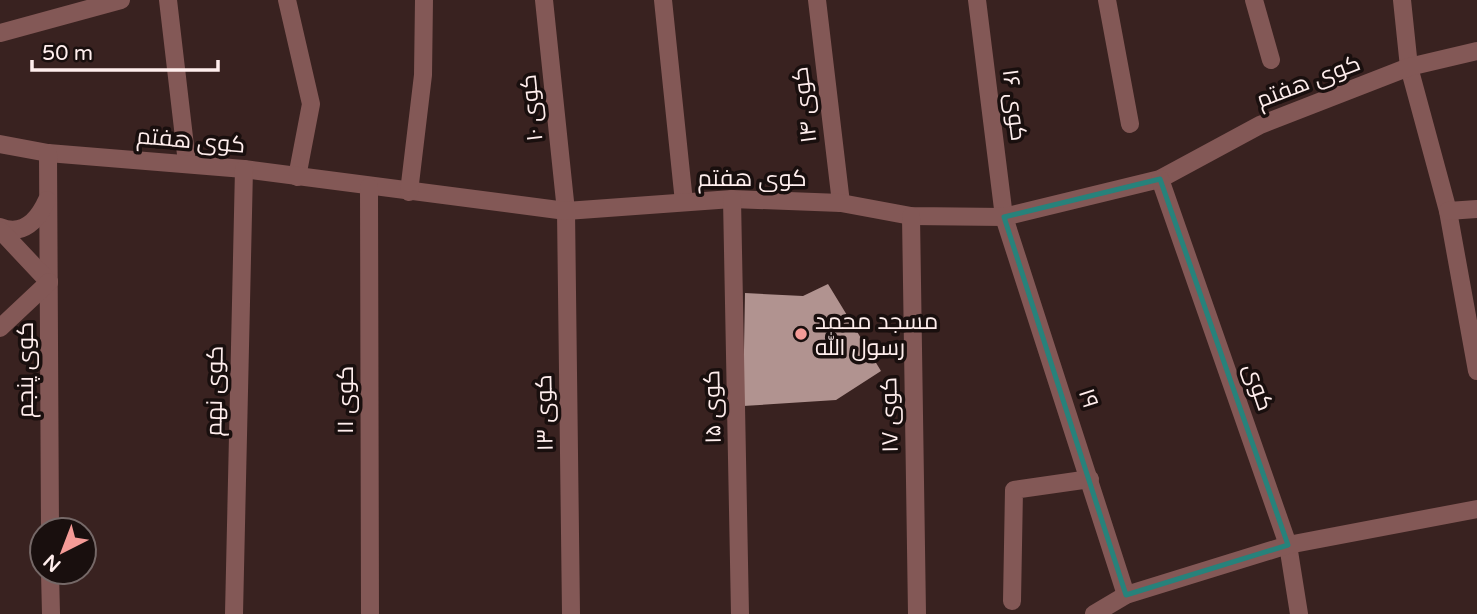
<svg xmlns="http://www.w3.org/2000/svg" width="1477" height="614" font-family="'Varela Round',Cairo,sans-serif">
  <rect width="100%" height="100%" fill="#392220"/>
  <path fill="#b19390" d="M 828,284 L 881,371 L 836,400 L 743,406 L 745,293 L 803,296 Z"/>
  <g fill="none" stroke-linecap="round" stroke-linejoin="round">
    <g stroke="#835856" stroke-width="18">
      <path d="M 168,0 L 187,163"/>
      <path d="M 287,0 L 311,104 L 297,177"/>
      <path d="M 544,0 L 566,211 L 571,614"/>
      <path d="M 663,0 L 684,202"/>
      <path d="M 817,0 L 841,203"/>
      <path d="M 977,0 L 1004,217 L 1126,595"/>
      <path d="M 1107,0 L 1130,124"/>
      <path d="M 1254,0 L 1271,60"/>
      <path d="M 1402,0 L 1409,67 L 1448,211 L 1477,371"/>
      <path d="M 0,33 L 121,0"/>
      <path d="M 0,144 L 48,153 L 244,169 L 566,211 L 732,199 L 841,203 L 911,216 L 1004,217 L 1160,179 L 1260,125 L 1409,67 L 1477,51"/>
      <path d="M 48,153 L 50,530"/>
      <path d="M 1160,179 L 1288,545 L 1299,614"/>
      <path d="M 369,187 L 370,614"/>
      <path d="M 409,192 L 423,75 L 424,0"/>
      <path d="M 732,199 L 740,614"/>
      <path d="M 1448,211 L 1477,209"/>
      <path d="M 911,216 L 917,614"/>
      <path d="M 0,227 C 23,237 38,220 47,200"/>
      <path d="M 0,230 L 49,282"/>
      <path d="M 0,328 L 49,282"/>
      <path d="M 50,572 L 51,614"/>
      <path d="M 1012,601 L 1014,490 L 1090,479"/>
      <path d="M 234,614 L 244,169"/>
      <path d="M 1094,614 L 1126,595 L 1288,545 L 1477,509"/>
    </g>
  </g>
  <path fill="none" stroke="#27827b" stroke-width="5" stroke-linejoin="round" d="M 1160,179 L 1288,545 L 1126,595 L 1004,217 Z"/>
  <circle fill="#f59b97" stroke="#190f0e" stroke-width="2.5" cx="801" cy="334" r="7"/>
  <g text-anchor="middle" stroke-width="7" stroke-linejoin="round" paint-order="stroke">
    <g font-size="23" fill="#ffeeed" stroke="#190f0e">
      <text transform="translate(1308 81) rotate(-21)" y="8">کوی هفتم</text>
      <text transform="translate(804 105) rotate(-97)" y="8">کوی ۱۴</text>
      <text transform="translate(1015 105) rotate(83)" y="8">کوی ۱۶</text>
      <text transform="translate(531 108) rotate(-96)" y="8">کوی ۱۰</text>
      <text transform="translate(191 140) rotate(5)" y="8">کوی هفتم</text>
      <text x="752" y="186">کوی هفتم</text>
      <text transform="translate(25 370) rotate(-90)" y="8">کوی پنجم</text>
      <text transform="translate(1259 387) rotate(71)" y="8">کوی</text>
      <text transform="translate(214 391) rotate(-89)" y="8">کوی نهم</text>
      <text transform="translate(1089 398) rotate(72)" y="8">۱۹</text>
      <text transform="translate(345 400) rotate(-90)" y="8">کوی ۱۱</text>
      <text transform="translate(712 407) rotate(-91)" y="8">کوی ۱۵</text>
      <text transform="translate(544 413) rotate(-91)" y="8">کوی ۱۳</text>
      <text transform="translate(889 415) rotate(-91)" y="8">کوی ۱۷</text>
    </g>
    <g font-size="23" fill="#ffeeed" stroke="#190f0e" text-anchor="start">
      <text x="815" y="329">مسجد محمد<tspan x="815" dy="26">رسول الله</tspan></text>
    </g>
  </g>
  <g transform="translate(63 551) rotate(222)"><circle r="33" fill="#190f0e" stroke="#756867" stroke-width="2"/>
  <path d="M0-5L12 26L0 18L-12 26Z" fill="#f59b97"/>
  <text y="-10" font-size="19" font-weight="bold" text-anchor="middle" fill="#ffeeed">N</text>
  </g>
  <path d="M32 60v10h186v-10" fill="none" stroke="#ffeeed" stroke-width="3.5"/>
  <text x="42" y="60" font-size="21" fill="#ffeeed" stroke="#190f0e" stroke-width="5" paint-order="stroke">50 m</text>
</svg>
